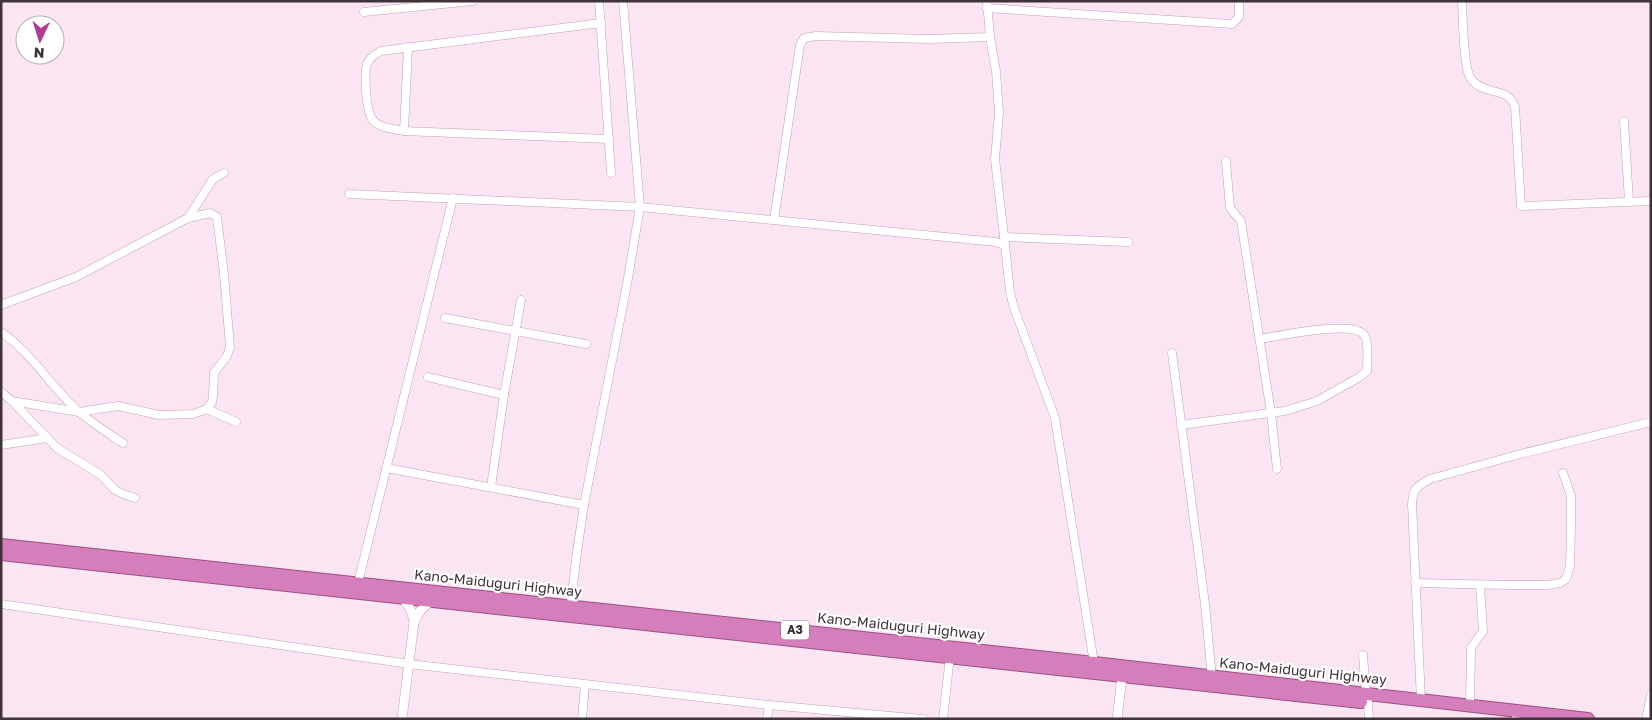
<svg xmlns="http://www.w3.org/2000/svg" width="1652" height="720" font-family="'Golos Text',sans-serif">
  <rect width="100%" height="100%" fill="#fbe5f3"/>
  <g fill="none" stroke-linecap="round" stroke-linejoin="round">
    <defs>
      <g id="minor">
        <path d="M 599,1 L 611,173"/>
        <path d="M 987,1 L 990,37 L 996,71 L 999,113 L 995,159 L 1005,245"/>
        <path d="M 1462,1 C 1463,17 1463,68 1471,79 C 1485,97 1507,85 1515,107 L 1521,206 L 1651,201"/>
        <path d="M 987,8 L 1232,24 L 1239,17 L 1239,1"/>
        <path d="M 364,12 L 473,1"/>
        <path d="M 601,23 L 381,51 C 375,54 370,57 367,64 C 364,74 366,110 372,119 C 378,128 394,129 404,131 L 609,139"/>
        <path d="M 1624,121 L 1629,201"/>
        <path d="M 404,131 L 408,47"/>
        <path d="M 1226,161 L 1230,208 L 1241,221 L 1271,413 L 1277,469"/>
        <path d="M 349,194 L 640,207 L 996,242 L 1005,245 L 1010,292 L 1014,308 L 1055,418 L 1094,663"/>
        <path d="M 188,218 L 213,179 L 224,173"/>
        <path d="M 774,220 L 800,45 L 804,38 L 816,36 L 929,39 L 990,37"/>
        <path d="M 1004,237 L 1128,242"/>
        <path d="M 1,305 L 76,277 L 188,218 L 210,213 L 217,217 L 224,274 L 230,347 L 227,356 L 214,373 L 213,396 L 212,402 L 207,409 L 193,414 L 159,415 L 118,406 L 79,412 L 12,401"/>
        <path d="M 445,318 L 586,344"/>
        <path d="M 1,332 C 32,353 51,387 79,412 C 92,423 108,433 123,443"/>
        <path d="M 1172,353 L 1205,604 L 1212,679"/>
        <path d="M 428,377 L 504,395"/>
        <path d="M 1,392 L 12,401 L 57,448 L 101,475 L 115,490 L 123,494 L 135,498"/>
        <path d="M 207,409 L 236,422"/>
        <path d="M 1181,425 L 1285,411 L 1317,401 L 1358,378 L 1367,371 C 1367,363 1369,344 1365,336 C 1355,319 1278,336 1260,339"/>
        <path d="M 1,445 L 47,438"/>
        <path d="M 386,468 L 584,505"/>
        <path d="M 491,487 L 504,395 L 521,300"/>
        <path d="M 358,583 L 453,198"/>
        <path d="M 1415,583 L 1510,585 L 1547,585 L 1560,583 L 1566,579 L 1570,566 L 1571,526 L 1571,496 L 1563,473"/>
        <path d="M 1,604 L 409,664 L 769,705 L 923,719"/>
        <path d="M 570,610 L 577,552 L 584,505 L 627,284 L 640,207 L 623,1"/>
        <path d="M 1363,655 L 1366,694"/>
        <path d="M 1421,700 L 1412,504 C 1413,488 1416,487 1430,479 L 1524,453 L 1651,422"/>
        <path d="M 1368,702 L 1369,719"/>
        <path d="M 1470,705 L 1471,648 L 1483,631 L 1480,585"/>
        <path d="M 582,719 L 585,685"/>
        <path d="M 767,719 L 769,705"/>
        <path d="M 943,719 L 950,656"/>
        <path d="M 1516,719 L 1516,718"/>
        <path d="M 1646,719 L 1651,695"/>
      </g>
      <g id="tertiary">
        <path d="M 401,597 C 409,604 412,611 414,622 L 402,719"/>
        <path d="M 414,622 L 420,611 L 431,601"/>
        <path d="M 1117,719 L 1122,677"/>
      </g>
      <g id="trunk">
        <path d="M 1,545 L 1094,663 L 1588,719"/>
        <path d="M 1,554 C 454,603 907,656 1361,702"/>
      </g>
    </defs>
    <use href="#minor" stroke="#c1a0b5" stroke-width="9"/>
    <use href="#tertiary" stroke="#c1a0b5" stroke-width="10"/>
    <use href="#trunk" stroke="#994f84" stroke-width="14"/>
    <use href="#minor" stroke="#fff" stroke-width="8"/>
    <use href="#tertiary" stroke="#fff" stroke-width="9"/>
    <use href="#trunk" stroke="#d47fbc" stroke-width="12"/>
  </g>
  <g text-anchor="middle" stroke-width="4.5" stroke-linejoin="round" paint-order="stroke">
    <rect fill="#fff" stroke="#797076" stroke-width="1" x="781" y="620.5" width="28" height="19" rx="4"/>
    <g font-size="12" font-weight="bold" fill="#3f323b">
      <text x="795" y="634">A3</text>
    </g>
    <g font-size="14" fill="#3f323b" stroke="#fff">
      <text transform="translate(498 583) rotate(6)" y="5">Kano-Maiduguri Highway</text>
      <text transform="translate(901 626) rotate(6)" y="5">Kano-Maiduguri Highway</text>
      <text transform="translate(1303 671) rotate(6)" y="5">Kano-Maiduguri Highway</text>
    </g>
  </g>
  <rect width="1652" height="720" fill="none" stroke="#3f323b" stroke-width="5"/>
  <g transform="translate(40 40) rotate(184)"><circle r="24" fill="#ffffff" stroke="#b2adb1"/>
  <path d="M0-4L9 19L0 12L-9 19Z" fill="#b13b92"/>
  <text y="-8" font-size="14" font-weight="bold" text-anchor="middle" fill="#3f323b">N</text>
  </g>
</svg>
